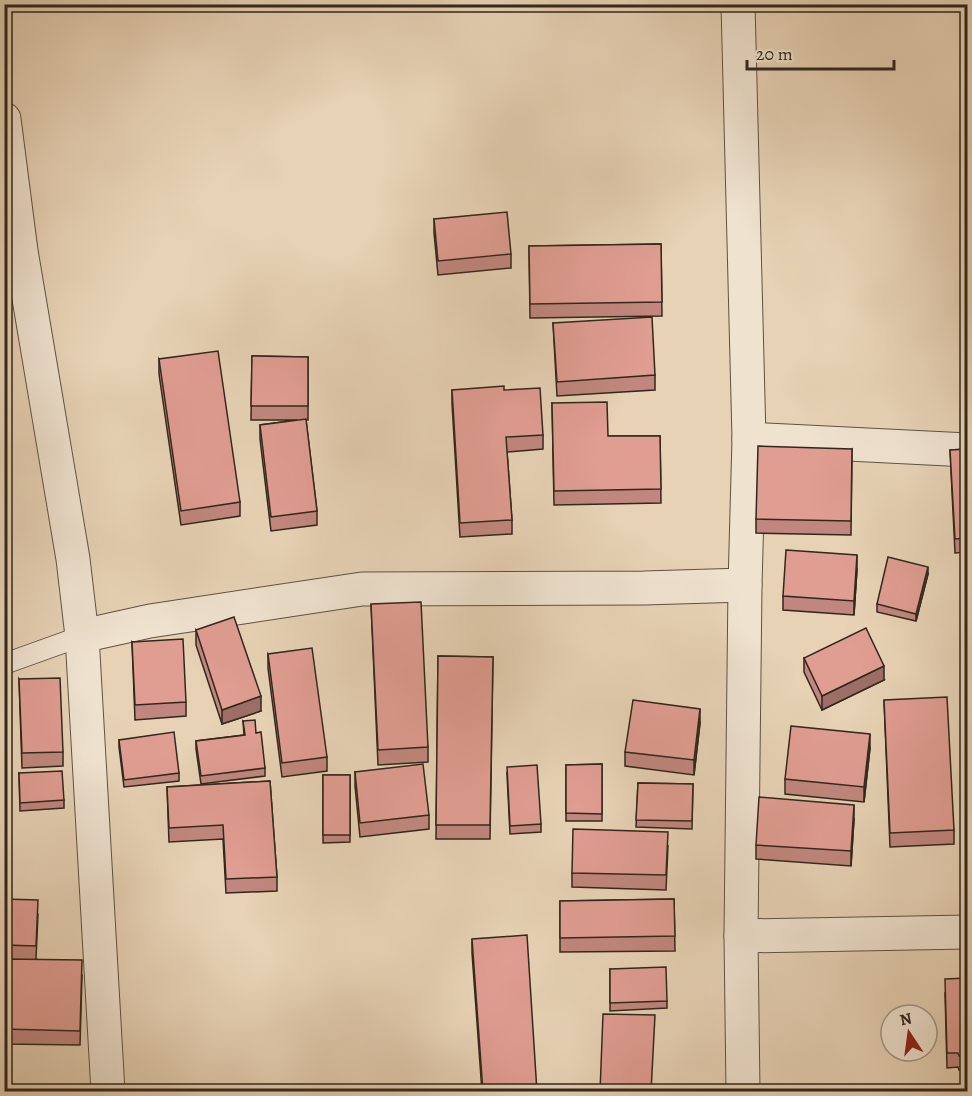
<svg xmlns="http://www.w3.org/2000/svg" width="972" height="1096" font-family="Alegreya,serif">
  <rect width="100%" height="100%" fill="#e7d2b5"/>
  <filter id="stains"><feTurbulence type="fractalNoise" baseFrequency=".00333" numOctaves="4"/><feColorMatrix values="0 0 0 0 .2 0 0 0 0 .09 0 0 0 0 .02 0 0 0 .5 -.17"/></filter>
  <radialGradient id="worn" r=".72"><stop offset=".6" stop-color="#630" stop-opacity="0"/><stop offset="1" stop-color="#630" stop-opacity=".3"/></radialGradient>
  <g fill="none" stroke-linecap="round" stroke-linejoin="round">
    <defs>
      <path id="lane" d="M 4,664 L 82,636"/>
      <g id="street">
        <path d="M 738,4 L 749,439 L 745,585 L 741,936 L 743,1092"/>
        <path d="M 4,119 L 21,251 L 73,559 L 82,636"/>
        <path d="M 749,439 L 968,450"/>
        <path d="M 741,936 L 968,932"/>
        <path d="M 108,1092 L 82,636 L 150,621 L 362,589 L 644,588 L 745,585"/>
      </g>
    </defs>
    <use href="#lane" stroke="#5e5243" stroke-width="22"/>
    <use href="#street" stroke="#5e5243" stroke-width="35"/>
    <use href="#lane" stroke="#efe2cf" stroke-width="20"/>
    <use href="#street" stroke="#efe2cf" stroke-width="33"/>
  </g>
  <g fill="#c1877e" stroke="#31271d" stroke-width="1.5">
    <path d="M 434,219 L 511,254 L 511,268 L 438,275 L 434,233 Z"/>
    <path d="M 661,244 L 662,316 L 530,318 L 529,246 Z"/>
    <path d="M 553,323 L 655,375 L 655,390 L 557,396 Z"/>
    <path d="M 252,356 L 308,357 L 308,420 L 306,420 L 317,511 L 317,525 L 271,531 L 260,439 L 260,425 L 297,420 L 251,420 Z"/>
    <path d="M 159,359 L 240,502 L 240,516 L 181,525 L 159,374 Z"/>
    <path d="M 452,390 L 504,390 L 543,435 L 543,449 L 507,452 L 512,520 L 512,534 L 460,537 L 452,404 Z"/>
    <path d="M 552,403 L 608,436 L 660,436 L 661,503 L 554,505 Z"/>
    <path d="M 852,449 L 851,535 L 756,533 L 756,519 Z"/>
    <path d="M 968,449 L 968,552 L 955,553 L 950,450 Z"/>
    <path d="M 857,569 L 854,615 L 783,610 L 783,596 Z"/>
    <path d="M 928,574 L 916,621 L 877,612 L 877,604 Z"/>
    <path d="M 371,604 L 428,747 L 428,762 L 378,765 Z"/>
    <path d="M 196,630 L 261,711 L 222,724 L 196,645 Z"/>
    <path d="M 132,642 L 186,702 L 186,716 L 135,720 Z"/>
    <path d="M 268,654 L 327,757 L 327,771 L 282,777 L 268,668 Z"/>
    <path d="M 438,656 L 493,657 L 490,839 L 436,839 Z"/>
    <path d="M 804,658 L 884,680 L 822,710 L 804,672 Z"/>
    <path d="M 19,679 L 63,752 L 63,766 L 22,768 Z"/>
    <path d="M 884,700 L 954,830 L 954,844 L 890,847 Z"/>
    <path d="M 243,721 L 256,733 L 265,768 L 265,776 L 201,784 L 196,749 L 196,741 L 244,735 Z"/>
    <path d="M 700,723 L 694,775 L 625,766 L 625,752 Z"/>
    <path d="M 119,740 L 179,773 L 179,781 L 124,787 L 119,747 Z"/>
    <path d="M 870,748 L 864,802 L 785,794 L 785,779 Z"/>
    <path d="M 602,764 L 602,821 L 566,821 L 566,765 Z"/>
    <path d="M 355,772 L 429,815 L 429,829 L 360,837 L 355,786 Z"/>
    <path d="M 19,773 L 64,800 L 64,808 L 20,811 Z"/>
    <path d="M 507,774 L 541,824 L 541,832 L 510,834 Z"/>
    <path d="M 323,775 L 350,775 L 350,842 L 323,843 Z"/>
    <path d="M 270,781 L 277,877 L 277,891 L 226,893 L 223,839 L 169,842 L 167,787 Z"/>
    <path d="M 638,783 L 693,784 L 692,829 L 636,827 Z"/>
    <path d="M 854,819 L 851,866 L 756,859 L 756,845 Z"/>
    <path d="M 668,846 L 666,890 L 572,887 L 572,873 Z"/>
    <path d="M 4,899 L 38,914 L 36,959 L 82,975 L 80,1045 L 4,1044 Z"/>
    <path d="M 674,899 L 675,951 L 560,952 L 560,901 Z"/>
    <path d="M 472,939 L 537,1092 L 482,1092 L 472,953 Z"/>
    <path d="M 610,969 L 667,1001 L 667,1008 L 610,1011 Z"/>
    <path d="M 968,978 L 968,1070 L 959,1070 L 958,1067 L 947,1068 L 945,993 Z"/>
  </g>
  <g fill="#9d6e66" stroke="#31271d" stroke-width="1.5">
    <path d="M 857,555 L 857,569 L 854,615 L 854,601 Z"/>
    <path d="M 928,567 L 928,574 L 916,621 L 916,614 Z"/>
    <path d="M 884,666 L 884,680 L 822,710 L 822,696 Z"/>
    <path d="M 261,696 L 261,711 L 222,724 L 222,710 Z"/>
    <path d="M 700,709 L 700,723 L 694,775 L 694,760 Z"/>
    <path d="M 870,734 L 870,748 L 864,802 L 864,787 Z"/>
    <path d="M 854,805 L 854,819 L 851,866 L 851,851 Z"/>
  </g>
  <g fill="#e09d92" stroke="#31271d" stroke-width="1.5">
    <path d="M 507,212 L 511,254 L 438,261 L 434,219 Z"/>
    <path d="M 661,244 L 662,302 L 530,304 L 529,246 Z"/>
    <path d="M 652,317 L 655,375 L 557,382 L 553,323 Z"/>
    <path d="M 218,351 L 240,502 L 181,511 L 159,359 Z"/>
    <path d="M 252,356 L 308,357 L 308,406 L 251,406 Z"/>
    <path d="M 504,386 L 504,390 L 540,388 L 543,435 L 506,437 L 512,520 L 460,523 L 452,390 Z"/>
    <path d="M 607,402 L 608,436 L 660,436 L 661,489 L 554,491 L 552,403 Z"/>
    <path d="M 306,419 L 317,511 L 271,517 L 260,425 Z"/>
    <path d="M 758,446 L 852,449 L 851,521 L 756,519 Z"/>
    <path d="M 968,449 L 968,538 L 955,539 L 950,450 Z"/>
    <path d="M 786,550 L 857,555 L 854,601 L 783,596 Z"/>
    <path d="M 888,557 L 928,567 L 916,614 L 877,604 Z"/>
    <path d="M 421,602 L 428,747 L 378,750 L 371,604 Z"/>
    <path d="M 234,617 L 261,696 L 222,710 L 196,630 Z"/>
    <path d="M 866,628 L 884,666 L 822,696 L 804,658 Z"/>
    <path d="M 183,639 L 186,702 L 135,705 L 132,642 Z"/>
    <path d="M 312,648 L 327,757 L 282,763 L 268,654 Z"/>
    <path d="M 438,656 L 493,657 L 490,825 L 436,825 Z"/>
    <path d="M 60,678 L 63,752 L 22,753 L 19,679 Z"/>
    <path d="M 947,697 L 954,830 L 890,833 L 884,700 Z"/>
    <path d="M 633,700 L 700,709 L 694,760 L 625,752 Z"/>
    <path d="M 255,720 L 256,733 L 261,732 L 265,768 L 201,776 L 196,741 L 245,735 L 243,721 Z"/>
    <path d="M 791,726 L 870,734 L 864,787 L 785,779 Z"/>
    <path d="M 174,732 L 179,773 L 124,780 L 119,740 Z"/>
    <path d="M 423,764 L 429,815 L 360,823 L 355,772 Z"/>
    <path d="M 602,764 L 602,814 L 566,813 L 566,765 Z"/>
    <path d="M 537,765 L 541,824 L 510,826 L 507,767 Z"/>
    <path d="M 62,771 L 64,800 L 20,803 L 19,773 Z"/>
    <rect x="323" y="775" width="27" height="60"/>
    <path d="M 270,781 L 277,877 L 226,879 L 223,825 L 169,828 L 167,787 Z"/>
    <path d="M 638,783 L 693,784 L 692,821 L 636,820 Z"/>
    <path d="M 759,797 L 854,805 L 851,851 L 756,845 Z"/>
    <path d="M 573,829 L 668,832 L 666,875 L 572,873 Z"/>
    <path d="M 4,899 L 38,900 L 36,946 L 4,945 Z"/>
    <path d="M 674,899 L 675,936 L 560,938 L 560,901 Z"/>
    <path d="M 527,935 L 537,1092 L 483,1092 L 472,939 Z"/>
    <path d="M 4,959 L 82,960 L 80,1031 L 4,1029 Z"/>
    <path d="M 666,967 L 667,1001 L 610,1003 L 610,969 Z"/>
    <path d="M 968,978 L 968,1055 L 959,1056 L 958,1053 L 947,1053 L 945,979 Z"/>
    <path d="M 603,1014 L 655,1015 L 651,1092 L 600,1092 Z"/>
  </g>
  <rect width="972" height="1096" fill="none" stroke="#e7d2b5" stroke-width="24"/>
  <rect x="6" y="6" width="960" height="1084" fill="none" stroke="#31271d" stroke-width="3"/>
  <rect x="12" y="12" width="948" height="1072" fill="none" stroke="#31271d" stroke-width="1.5"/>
  <g transform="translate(909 1033) rotate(347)"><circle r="28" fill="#efe2cf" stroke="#a39788" stroke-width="1.5"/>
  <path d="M0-4.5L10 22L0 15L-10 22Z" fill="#8f2418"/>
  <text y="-9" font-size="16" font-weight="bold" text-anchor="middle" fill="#31271d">N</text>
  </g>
  <path d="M747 60v9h147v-9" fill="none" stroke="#31271d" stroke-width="3"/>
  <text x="756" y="60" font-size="18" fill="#31271d" stroke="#efe2cf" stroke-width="4.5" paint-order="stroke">20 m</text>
  <rect width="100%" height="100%" filter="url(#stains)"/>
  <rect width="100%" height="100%" fill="url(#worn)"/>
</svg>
